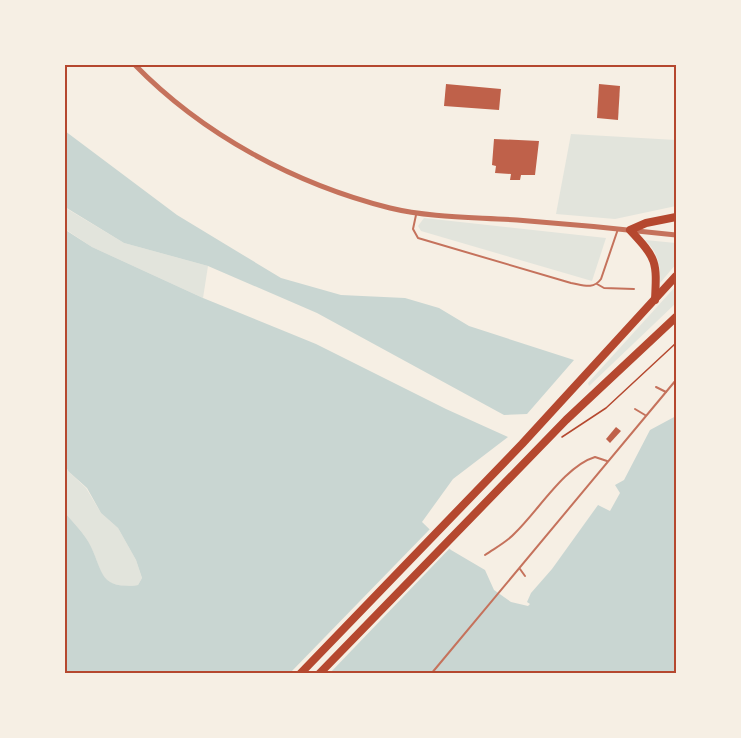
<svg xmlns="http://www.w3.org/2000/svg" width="741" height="738" font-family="'Archivo Narrow',sans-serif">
  <rect width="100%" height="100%" fill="#f6efe4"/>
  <g fill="#e2e4dc">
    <path d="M 571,134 L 676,140 L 676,206 L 615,219 L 556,214 Z"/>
    <path d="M 64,207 L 124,243 L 208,266 L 203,298 L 92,247 L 65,229 Z"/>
    <path d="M 424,218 L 606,238 L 592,281 L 421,231 L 418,226 Z"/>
    <path d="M 645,240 L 676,243 L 676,264 L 660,283 C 661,266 658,252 645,240 Z"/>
    <path d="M 676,286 L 676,303 L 589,386 L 588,383 Z"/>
    <path d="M 64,464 L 68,471 L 86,488 L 101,513 L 118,528 L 136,560 L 142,578 L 138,585 C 95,591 104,566 86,538 C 80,529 72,521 65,513 Z"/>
  </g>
  <g fill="#c9d6d2">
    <path d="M 65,131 L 177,215 L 281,278 L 341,295 L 405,298 L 439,308 L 469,326 L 574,360 L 527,414 L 504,415 L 317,313 L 208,266 L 124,243 L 65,207 Z"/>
    <path d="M 64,229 L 92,247 L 203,298 L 316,344 L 446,409 L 508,437 L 453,479 L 422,522 L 451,550 L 485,570 L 494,590 L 511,602 L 528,606 L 530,604 L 527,602 L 531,593 L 552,569 L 598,505 L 610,511 L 620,493 L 615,485 L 624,480 L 650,430 L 676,416 L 676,673 L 65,673 L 65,513 C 72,521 80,529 86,538 C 104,565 95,591 138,585 L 142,578 L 136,560 L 118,528 L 101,513 L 87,488 L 68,471 L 65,464 Z"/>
  </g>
  <path fill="#f6efe4" d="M 430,529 L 450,548 L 329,674 L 290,673 Z"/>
  <g fill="#bf614a">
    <path d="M 446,84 L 501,89 L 499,110 L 444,106 Z"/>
    <path d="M 599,84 L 620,86 L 618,120 L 597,118 Z"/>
    <path d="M 494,139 L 539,141 L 535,175 L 521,175 L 520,180 L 510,180 L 511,174 L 495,173 L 496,166 L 492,165 Z"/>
    <path d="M 616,427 L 621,431 L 610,443 L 606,439 Z"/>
  </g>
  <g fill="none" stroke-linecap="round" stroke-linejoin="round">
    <path stroke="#b5482f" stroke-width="1.5" d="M 562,437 L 606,408 L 676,343"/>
    <g stroke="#c5725c" stroke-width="2">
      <path d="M 416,215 L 413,229 L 418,238 L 571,283 C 583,285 593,290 601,279 L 618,229"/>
      <path d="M 597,284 L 604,288 L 634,289"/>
      <path d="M 656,387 L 666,392"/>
      <path d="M 635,409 L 645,415"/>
      <path d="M 485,555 C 495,548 507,542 515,533 C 538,511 565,466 595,457 L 607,461"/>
      <path d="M 520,569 L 525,576"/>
      <path d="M 431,674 L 676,380"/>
    </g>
    <path stroke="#c5725c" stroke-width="5" d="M 134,64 C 203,135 295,184 390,208 C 431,218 476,217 517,220 C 570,224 623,229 676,235"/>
    <g stroke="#b5482f" stroke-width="8">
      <path d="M 655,300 C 657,261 657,259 630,230 L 646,223 L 676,217"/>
      <path d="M 300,674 L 522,444 L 676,276"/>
      <path d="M 319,674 L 566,420 L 676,317"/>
    </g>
  </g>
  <rect width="741" height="738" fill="none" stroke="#f6efe4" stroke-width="132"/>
  <rect x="66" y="66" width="609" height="606" fill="none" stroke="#b5482f" stroke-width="2"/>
</svg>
